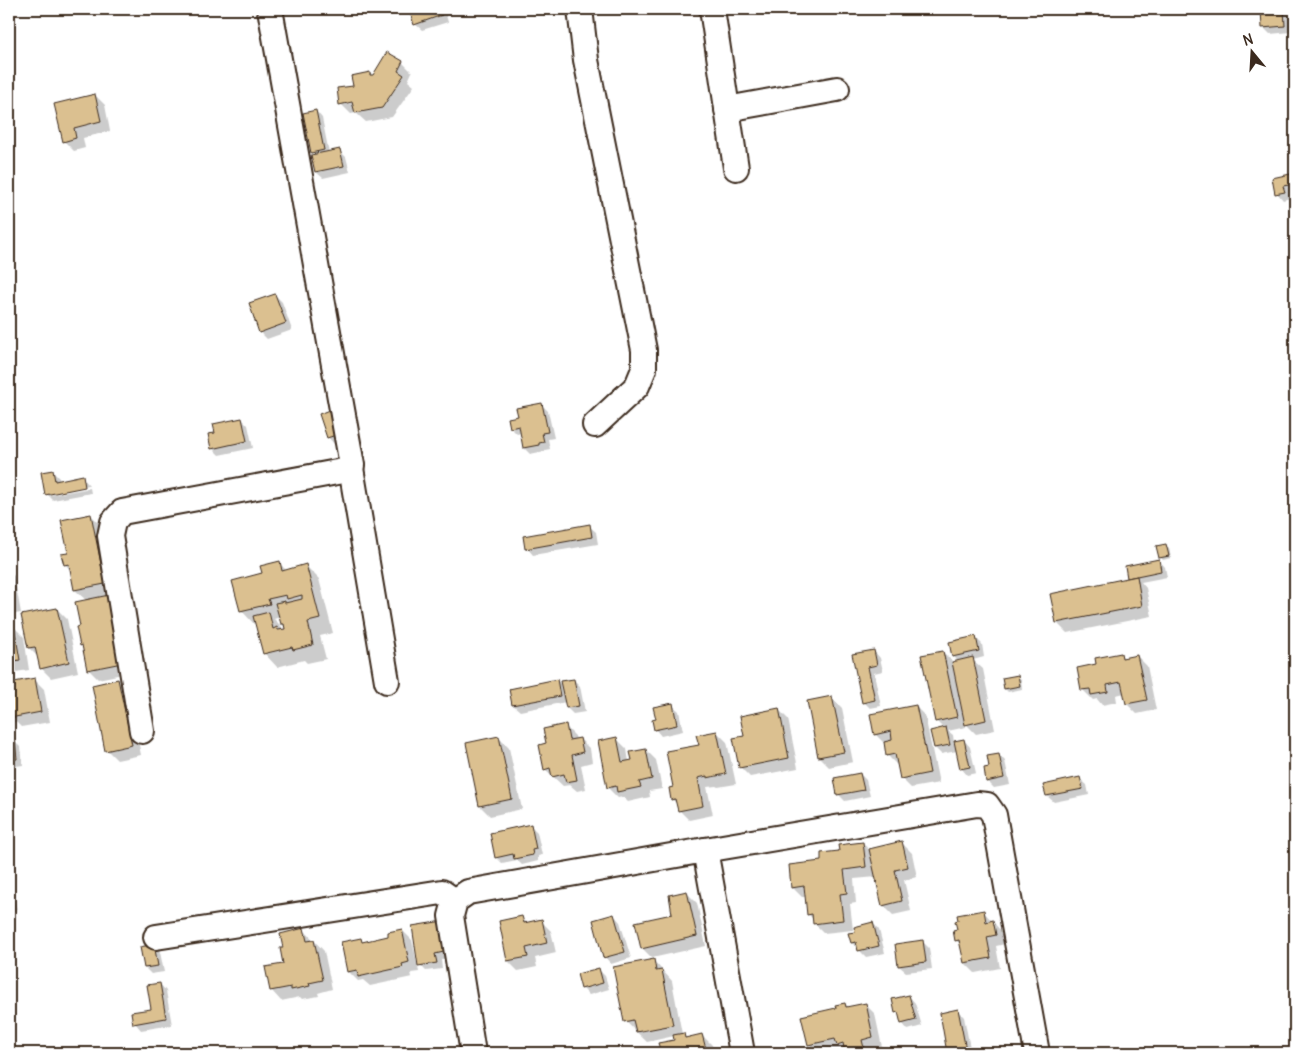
<svg xmlns="http://www.w3.org/2000/svg" width="1304" height="1062" font-family="Delius,sans-serif">
  <rect width="100%" height="100%" fill="#fff"/>
  <filter id="ink" filterUnits="userSpaceOnUse"><feTurbulence type="fractalNoise" baseFrequency=".02" numOctaves="2"/><feDisplacementMap in="SourceGraphic" scale="10" xChannelSelector="R" yChannelSelector="G"/><feConvolveMatrix kernelMatrix="1 2 1 2 8 2 1 2 1" color-interpolation-filters="sRGB"/></filter>
  <g filter="url(#ink)">
    <g fill="#0003" fill-rule="evenodd">
      <path d="M 410,9 L 444,9 L 448,22 L 422,30 L 415,24 Z"/>
      <path d="M 644,9 L 653,9 L 651,12 Z"/>
      <path d="M 1262,9 L 1289,9 L 1291,32 L 1270,34 L 1263,27 Z"/>
      <path d="M 402,62 L 412,72 L 408,81 L 414,86 L 392,117 L 366,122 L 356,113 L 351,114 L 341,104 L 355,87 L 353,77 L 370,73 L 373,76 ZM 358,100 L 358,102 L 347,104 L 347,102 Z"/>
      <path d="M 95,95 L 105,105 L 110,131 L 83,138 L 85,148 L 74,151 L 64,141 Z"/>
      <path d="M 316,111 L 322,118 L 329,153 L 340,151 L 346,157 L 350,172 L 323,178 L 316,172 L 313,156 L 316,156 L 312,152 Z"/>
      <path d="M 1295,174 L 1295,191 L 1289,192 L 1290,198 L 1283,200 L 1277,193 L 1274,179 Z"/>
      <path d="M 275,295 L 282,302 L 292,330 L 267,339 L 260,332 Z"/>
      <path d="M 542,405 L 548,411 L 554,438 L 548,439 L 550,449 L 545,450 L 545,451 L 530,454 L 524,448 L 521,433 L 517,434 L 511,428 L 519,417 Z"/>
      <path d="M 320,414 L 348,439 L 334,444 L 328,437 Z"/>
      <path d="M 242,419 L 248,425 L 253,448 L 219,455 L 212,448 L 216,434 Z"/>
      <path d="M 53,472 L 59,478 L 60,481 L 82,477 L 89,485 L 50,492 L 50,495 L 90,488 L 91,493 L 53,500 L 47,494 Z"/>
      <path d="M 91,515 L 101,525 L 115,594 L 107,595 L 118,607 L 132,672 L 98,679 L 88,669 L 84,648 L 81,645 L 81,627 L 87,601 L 75,590 L 71,571 L 65,564 Z"/>
      <path d="M 589,526 L 596,532 L 598,544 L 533,555 L 527,548 Z"/>
      <path d="M 1166,545 L 1169,548 L 1171,558 L 1163,560 L 1160,557 Z"/>
      <path d="M 1159,560 L 1165,567 L 1167,577 L 1141,582 L 1146,588 L 1152,616 L 1067,633 L 1057,623 L 1130,579 L 1128,577 Z"/>
      <path d="M 279,563 L 287,571 L 306,566 L 319,579 L 333,633 L 320,636 L 326,659 L 307,663 L 304,660 L 277,667 L 264,653 L 256,623 L 254,624 L 241,610 L 263,574 ZM 280,617 L 282,624 L 288,630 L 283,631 L 282,627 L 274,619 Z"/>
      <path d="M 9,571 L 14,576 L 21,613 L 9,615 Z"/>
      <path d="M 57,609 L 67,619 L 78,672 L 51,678 L 41,668 L 39,658 L 29,648 Z"/>
      <path d="M 14,627 L 24,637 L 29,670 L 9,673 L 9,628 Z"/>
      <path d="M 975,637 L 982,644 L 984,657 L 973,660 L 983,669 L 995,730 L 976,734 L 965,723 L 966,727 L 948,731 L 953,735 L 954,743 L 964,740 L 970,747 L 976,773 L 967,775 L 961,768 L 957,751 L 941,754 L 935,748 L 944,729 L 936,721 L 943,652 L 954,663 L 959,662 L 953,656 Z"/>
      <path d="M 874,651 L 880,658 L 883,671 L 874,673 L 881,706 L 870,708 L 864,702 L 854,655 Z"/>
      <path d="M 1120,654 L 1125,659 L 1137,656 L 1147,666 L 1156,710 L 1137,714 L 1127,704 L 1125,693 L 1116,695 L 1117,702 L 1102,705 L 1097,699 L 1093,700 L 1083,690 L 1098,664 Z"/>
      <path d="M 1018,677 L 1021,679 L 1022,689 L 1008,692 L 1005,689 L 1004,679 Z"/>
      <path d="M 34,679 L 44,689 L 50,722 L 21,727 L 16,722 L 9,724 L 9,714 L 15,712 L 15,710 L 9,711 L 9,684 Z"/>
      <path d="M 557,680 L 562,686 L 574,680 L 580,686 L 585,712 L 573,714 L 567,708 L 566,702 L 520,711 L 513,705 L 510,690 Z"/>
      <path d="M 118,681 L 128,691 L 141,755 L 117,760 L 107,750 Z"/>
      <path d="M 832,698 L 842,708 L 853,762 L 829,767 L 819,757 Z"/>
      <path d="M 672,705 L 679,711 L 683,731 L 661,736 L 655,729 L 657,720 Z"/>
      <path d="M 915,706 L 925,716 L 939,783 L 911,788 L 901,778 L 897,765 L 887,755 L 885,744 L 875,734 Z"/>
      <path d="M 778,709 L 788,719 L 798,768 L 750,777 L 740,767 L 745,737 Z"/>
      <path d="M 565,726 L 575,736 L 576,740 L 580,739 L 590,749 L 592,762 L 581,765 L 586,789 L 577,791 L 570,785 L 563,786 L 545,769 L 547,744 Z"/>
      <path d="M 717,732 L 727,742 L 736,784 L 718,787 L 716,786 L 707,787 L 713,815 L 689,820 L 679,810 L 678,805 L 672,799 L 675,788 L 700,746 Z"/>
      <path d="M 499,738 L 509,748 L 522,809 L 490,816 L 480,806 Z"/>
      <path d="M 617,739 L 627,749 L 629,762 L 633,761 L 646,750 L 656,760 L 662,789 L 649,791 L 650,797 L 628,802 L 623,797 L 618,798 L 608,788 Z"/>
      <path d="M 14,741 L 21,748 L 23,765 L 9,767 L 9,742 Z"/>
      <path d="M 999,755 L 1005,761 L 1010,785 L 994,788 L 988,782 L 991,768 Z"/>
      <path d="M 860,774 L 866,780 L 870,796 L 845,801 L 839,795 L 835,779 Z"/>
      <path d="M 1080,779 L 1087,785 L 1089,795 L 1054,802 L 1047,796 Z"/>
      <path d="M 531,826 L 537,832 L 542,855 L 538,856 L 538,861 L 522,865 L 517,860 L 502,863 L 496,857 Z"/>
      <path d="M 863,843 L 869,850 L 902,843 L 912,853 L 917,877 L 904,880 L 911,911 L 893,915 L 883,905 L 877,877 L 854,879 L 856,903 L 850,904 L 853,930 L 824,933 L 814,923 L 814,920 L 808,914 L 806,897 L 802,897 L 792,887 L 823,862 L 840,852 Z"/>
      <path d="M 9,885 L 13,889 L 17,911 L 9,913 Z"/>
      <path d="M 687,893 L 697,903 L 706,946 L 652,958 L 642,948 L 674,915 Z"/>
      <path d="M 983,911 L 1002,932 L 1005,944 L 996,946 L 1000,968 L 975,973 L 965,963 L 962,946 L 956,940 L 958,930 Z"/>
      <path d="M 614,915 L 620,922 L 631,958 L 611,964 L 605,957 Z"/>
      <path d="M 522,918 L 528,924 L 541,921 L 551,931 L 556,953 L 535,958 L 537,967 L 518,971 L 508,961 L 500,922 Z"/>
      <path d="M 873,923 L 879,930 L 885,953 L 866,957 L 852,943 L 856,932 Z"/>
      <path d="M 413,928 L 454,958 L 441,960 L 442,969 L 426,971 L 420,965 Z"/>
      <path d="M 304,930 L 324,951 L 332,989 L 318,993 L 319,996 L 302,999 L 300,997 L 281,1001 L 271,990 L 285,964 L 284,949 Z"/>
      <path d="M 402,930 L 412,940 L 419,972 L 411,973 L 412,977 L 370,986 L 363,980 L 358,981 L 348,971 L 360,939 L 364,943 L 390,937 Z"/>
      <path d="M 922,941 L 929,948 L 932,969 L 906,972 L 899,966 L 896,945 Z"/>
      <path d="M 154,945 L 160,952 L 164,972 L 151,974 L 145,968 Z"/>
      <path d="M 653,960 L 672,981 L 682,1034 L 688,1039 L 702,1035 L 712,1045 L 714,1053 L 662,1053 L 660,1044 L 675,1041 L 674,1036 L 647,1042 L 625,1021 Z"/>
      <path d="M 598,969 L 605,976 L 609,989 L 589,995 L 582,988 Z"/>
      <path d="M 160,984 L 166,991 L 172,1025 L 141,1030 L 135,1023 L 152,1010 Z"/>
      <path d="M 909,996 L 915,1003 L 922,1026 L 908,1030 L 902,1023 L 900,1015 L 896,1012 Z"/>
      <path d="M 845,1004 L 849,1008 L 865,1004 L 875,1014 L 882,1047 L 871,1049 L 872,1053 L 847,1053 L 843,1049 L 818,1053 L 809,1044 L 837,1009 Z"/>
      <path d="M 958,1011 L 964,1017 L 971,1053 L 948,1052 Z"/>
    </g>
    <g fill="#dbc090" stroke="#3b2a1e">
      <path d="M 409,9 L 440,9 L 442,15 L 414,25 Z"/>
      <path d="M 1261,9 L 1284,9 L 1285,26 L 1262,28 Z"/>
      <path d="M 387,52 L 403,61 L 398,71 L 404,75 L 382,108 L 355,113 L 352,102 L 339,105 L 337,88 L 353,86 L 351,76 L 370,72 L 370,75 L 373,75 Z"/>
      <path d="M 95,94 L 101,121 L 74,128 L 76,138 L 63,142 L 54,104 Z"/>
      <path d="M 316,110 L 324,150 L 311,153 L 303,113 Z"/>
      <path d="M 340,149 L 344,166 L 315,172 L 311,155 Z"/>
      <path d="M 1295,173 L 1295,187 L 1295,184 L 1283,186 L 1285,192 L 1275,194 L 1272,178 Z"/>
      <path d="M 275,294 L 286,323 L 259,333 L 249,303 Z"/>
      <path d="M 542,403 L 548,432 L 542,433 L 544,442 L 539,443 L 539,445 L 523,448 L 519,426 L 510,428 L 508,418 L 518,416 L 516,408 Z"/>
      <path d="M 334,408 L 342,433 L 327,438 L 319,414 Z"/>
      <path d="M 242,418 L 247,441 L 211,449 L 208,434 L 215,433 L 213,424 Z"/>
      <path d="M 53,470 L 55,481 L 83,475 L 85,487 L 45,495 L 41,472 Z"/>
      <path d="M 91,514 L 105,584 L 74,590 L 69,564 L 64,565 L 61,554 L 68,553 L 61,520 Z"/>
      <path d="M 590,524 L 592,537 L 525,549 L 523,536 Z"/>
      <path d="M 1166,544 L 1169,556 L 1159,558 L 1156,546 Z"/>
      <path d="M 1159,559 L 1161,571 L 1127,578 L 1125,566 Z"/>
      <path d="M 280,561 L 282,571 L 306,564 L 320,619 L 308,622 L 313,645 L 293,650 L 292,647 L 263,654 L 253,616 L 269,612 L 273,629 L 277,627 L 278,630 L 285,629 L 284,624 L 281,624 L 275,603 L 285,601 L 285,603 L 302,599 L 302,595 L 287,599 L 286,595 L 268,599 L 270,604 L 240,611 L 232,581 L 262,573 L 260,566 Z"/>
      <path d="M 1137,576 L 1142,606 L 1056,623 L 1050,594 Z"/>
      <path d="M 109,595 L 122,663 L 87,670 L 82,645 L 80,646 L 76,627 L 80,626 L 75,602 Z"/>
      <path d="M 57,608 L 69,662 L 40,669 L 35,647 L 28,648 L 21,615 Z"/>
      <path d="M 9,626 L 14,626 L 20,660 L 9,662 Z"/>
      <path d="M 976,636 L 979,651 L 952,657 L 949,642 Z"/>
      <path d="M 874,650 L 877,665 L 868,667 L 875,700 L 862,703 L 852,654 Z"/>
      <path d="M 943,651 L 957,717 L 935,722 L 921,655 Z"/>
      <path d="M 1121,653 L 1122,658 L 1137,655 L 1147,700 L 1126,704 L 1121,682 L 1107,685 L 1108,692 L 1091,695 L 1090,689 L 1081,690 L 1077,668 L 1096,664 L 1095,658 Z"/>
      <path d="M 973,657 L 986,720 L 965,725 L 952,662 Z"/>
      <path d="M 1018,675 L 1020,686 L 1004,689 L 1002,678 Z"/>
      <path d="M 35,678 L 41,712 L 10,718 L 9,712 L 9,683 Z"/>
      <path d="M 118,679 L 132,745 L 105,751 L 92,685 Z"/>
      <path d="M 557,679 L 560,696 L 512,705 L 509,689 Z"/>
      <path d="M 574,679 L 579,706 L 566,708 L 560,681 Z"/>
      <path d="M 832,696 L 844,752 L 818,757 L 807,701 Z"/>
      <path d="M 673,703 L 677,725 L 654,730 L 652,720 L 656,719 L 653,707 Z"/>
      <path d="M 916,705 L 930,773 L 900,779 L 895,754 L 886,756 L 884,742 L 892,740 L 891,731 L 874,735 L 870,714 Z"/>
      <path d="M 779,708 L 789,758 L 739,768 L 733,738 L 744,736 L 740,716 Z"/>
      <path d="M 566,724 L 569,740 L 580,738 L 583,752 L 572,755 L 577,780 L 566,782 L 564,774 L 552,777 L 550,768 L 544,770 L 539,745 L 546,743 L 543,729 Z"/>
      <path d="M 946,727 L 950,745 L 934,748 L 930,731 Z"/>
      <path d="M 717,731 L 726,774 L 707,778 L 707,776 L 698,778 L 703,806 L 678,811 L 675,799 L 671,800 L 669,788 L 673,787 L 666,751 L 699,745 L 696,735 Z"/>
      <path d="M 499,736 L 512,799 L 479,806 L 466,743 Z"/>
      <path d="M 617,737 L 622,762 L 632,760 L 630,752 L 646,749 L 652,779 L 639,782 L 641,787 L 617,792 L 616,786 L 607,788 L 598,741 Z"/>
      <path d="M 964,739 L 970,767 L 960,769 L 954,741 Z"/>
      <path d="M 15,740 L 17,759 L 9,760 L 9,741 Z"/>
      <path d="M 999,754 L 1004,778 L 986,782 L 984,768 L 989,767 L 987,756 Z"/>
      <path d="M 860,773 L 864,790 L 837,795 L 834,778 Z"/>
      <path d="M 1080,777 L 1083,789 L 1046,796 L 1043,785 Z"/>
      <path d="M 531,824 L 536,849 L 532,850 L 533,855 L 514,859 L 513,854 L 495,858 L 490,833 Z"/>
      <path d="M 902,841 L 908,867 L 895,870 L 902,901 L 882,906 L 869,849 Z"/>
      <path d="M 863,842 L 866,867 L 844,870 L 847,893 L 840,894 L 843,920 L 813,924 L 812,914 L 807,915 L 804,886 L 791,888 L 789,865 L 821,861 L 821,853 L 839,851 L 838,845 Z"/>
      <path d="M 687,891 L 697,936 L 641,949 L 635,922 L 672,914 L 669,895 Z"/>
      <path d="M 984,910 L 986,922 L 993,920 L 996,935 L 987,937 L 991,958 L 964,963 L 959,940 L 955,941 L 953,930 L 957,929 L 955,921 L 958,920 L 957,915 Z"/>
      <path d="M 614,914 L 625,952 L 603,958 L 593,920 Z"/>
      <path d="M 522,916 L 524,923 L 542,919 L 547,943 L 526,948 L 528,957 L 507,961 L 499,921 Z"/>
      <path d="M 443,921 L 448,951 L 435,954 L 437,963 L 418,966 L 412,926 Z"/>
      <path d="M 873,922 L 879,946 L 858,951 L 856,942 L 851,943 L 848,933 L 855,932 L 854,927 Z"/>
      <path d="M 304,928 L 307,941 L 314,940 L 323,980 L 309,983 L 310,986 L 291,990 L 291,987 L 270,991 L 265,967 L 283,964 L 280,948 L 283,948 L 280,934 Z"/>
      <path d="M 402,929 L 409,962 L 402,964 L 403,967 L 358,977 L 357,970 L 347,972 L 341,942 L 361,938 L 362,942 L 388,936 L 388,932 Z"/>
      <path d="M 923,940 L 926,962 L 898,966 L 895,944 Z"/>
      <path d="M 154,944 L 158,966 L 144,968 L 140,947 Z"/>
      <path d="M 654,959 L 656,971 L 662,970 L 673,1025 L 636,1032 L 633,1020 L 624,1022 L 613,967 Z"/>
      <path d="M 599,968 L 603,983 L 581,989 L 577,974 Z"/>
      <path d="M 160,983 L 166,1018 L 133,1024 L 131,1012 L 151,1009 L 147,985 Z"/>
      <path d="M 909,995 L 916,1020 L 901,1024 L 898,1012 L 895,1013 L 892,999 Z"/>
      <path d="M 845,1003 L 846,1007 L 866,1003 L 873,1037 L 862,1040 L 865,1052 L 845,1053 L 843,1043 L 837,1045 L 835,1039 L 808,1045 L 801,1016 L 836,1008 L 835,1005 Z"/>
      <path d="M 958,1009 L 966,1050 L 947,1053 L 940,1013 Z"/>
      <path d="M 684,1033 L 685,1038 L 702,1034 L 707,1053 L 661,1053 L 658,1043 L 674,1040 L 673,1035 Z"/>
    </g>
    <g fill="none" stroke-linecap="round" stroke-linejoin="round">
      <defs>
        <g id="minor">
          <path d="M 580,9 L 586,60 L 644,350 L 644,369 L 637,386 L 595,425"/>
          <path d="M 712,9 L 736,168"/>
          <path d="M 727,109 L 837,89"/>
          <path d="M 351,468 L 387,681"/>
          <path d="M 142,731 L 110,536 L 113,522 L 122,512 L 348,470 L 351,468 L 352,465 L 270,9"/>
          <path d="M 705,850 L 977,804 L 987,805 L 994,815 L 1037,1053"/>
          <path d="M 156,937 L 442,892 L 455,901"/>
          <path d="M 473,1053 L 451,916 L 455,901 L 468,892 L 705,850 L 742,1053"/>
        </g>
      </defs>
      <use href="#minor" stroke="#3b2a1e" stroke-width="28"/>
      <use href="#minor" stroke="#fff" stroke-width="24"/>
    </g>
  </g>
  <rect width="1304" height="1062" fill="none" stroke="#fff" stroke-width="30"/>
  <rect x="15" y="15" width="1274" height="1032" fill="none" stroke="#3b2a1e" stroke-width="2" filter="url(#ink)"/>
  <g transform="translate(1252 52) rotate(342)" stroke="#ffffff" stroke-width="4" paint-order="stroke">
  <path d="M0-4L9 19L0 12L-9 19Z" fill="#3b2a1e"/>
  <text y="-8" font-size="14" font-weight="bold" text-anchor="middle" fill="#3b2a1e">N</text>
  </g>
</svg>
